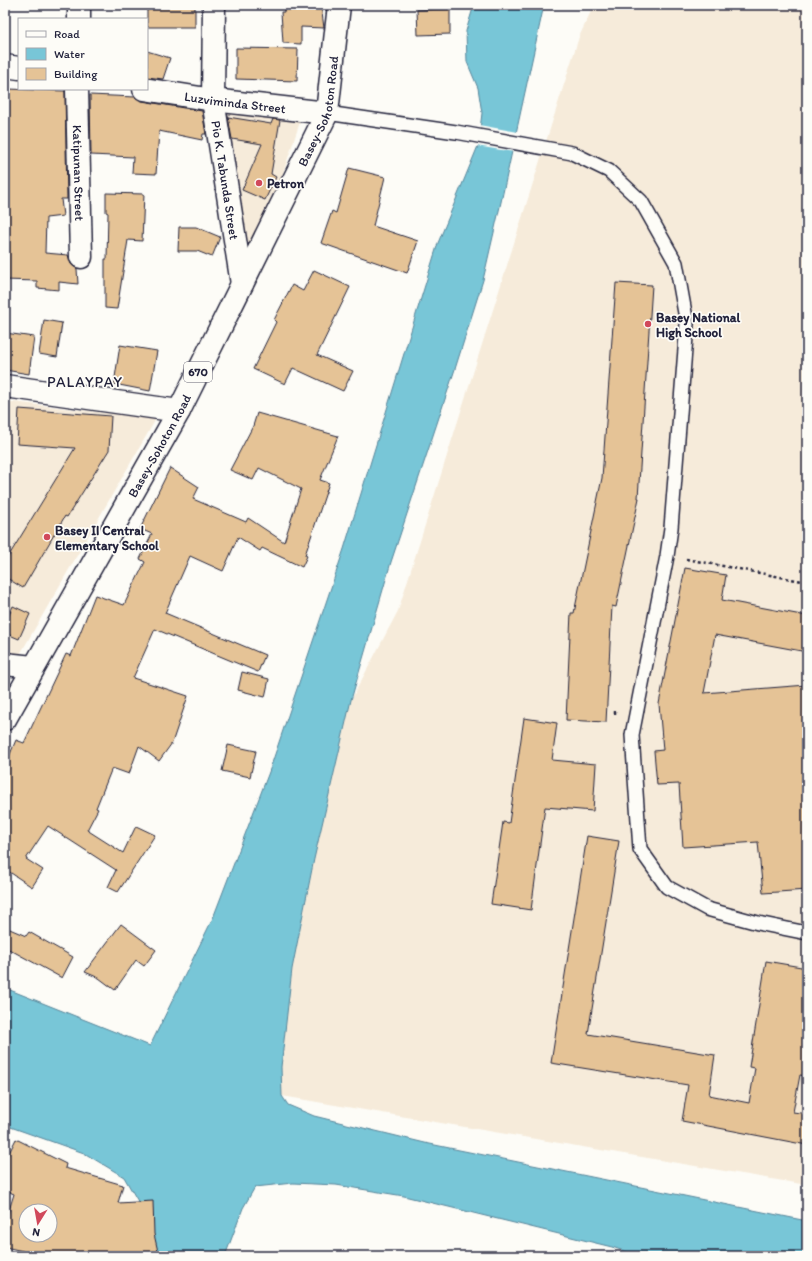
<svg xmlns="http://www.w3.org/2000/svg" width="812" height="1261" font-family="Itim,sans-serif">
  <rect width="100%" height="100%" fill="#fdfcf7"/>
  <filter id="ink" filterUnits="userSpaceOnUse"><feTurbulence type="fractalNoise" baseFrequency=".025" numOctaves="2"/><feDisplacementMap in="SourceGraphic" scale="8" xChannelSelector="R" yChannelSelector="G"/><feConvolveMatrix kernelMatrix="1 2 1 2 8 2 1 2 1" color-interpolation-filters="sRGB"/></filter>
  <g filter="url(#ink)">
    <g fill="#f6ebda">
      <path d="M 594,5 L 807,5 L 807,1185 L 282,1096 L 281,1067 L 292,969 L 314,859 L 351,700 L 398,611 L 579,37 Z"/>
      <path d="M 223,111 L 300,122 L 274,200 L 244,259 Z"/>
      <path d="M 5,401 L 156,419 L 19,656 L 5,654 Z"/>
    </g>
    <path fill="#78c6d7" stroke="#568499" d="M 474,5 L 544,5 L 501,202 L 483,280 L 455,369 L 391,562 L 351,700 L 314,859 L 292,969 L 281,1067 L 282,1096 L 288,1105 L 314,1116 L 425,1143 L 807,1221 L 807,1256 L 639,1256 L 612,1247 L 404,1196 L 336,1185 L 293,1183 L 255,1187 L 243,1208 L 225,1256 L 154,1256 L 143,1210 L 124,1177 L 84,1153 L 5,1125 L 5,988 L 150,1046 L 213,918 L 269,772 L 344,549 L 438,243 L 478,146 L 482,113 L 478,88 L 467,62 L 466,31 Z"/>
    <path fill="#fdfcf7" d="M 479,125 L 518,132 L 514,152 L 476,146 Z"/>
    <g fill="#e5c396" stroke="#22223b" fill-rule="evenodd">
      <rect x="147" y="5" width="48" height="22"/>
      <path d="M 283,5 L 321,5 L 324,28 L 301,27 L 301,44 L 283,43 L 281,12 L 284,12 Z"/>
      <path d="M 450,9 L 450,34 L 418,35 L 417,10 Z"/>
      <path d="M 236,48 L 298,49 L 297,81 L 236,79 Z"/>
      <path d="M 147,51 L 170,58 L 163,79 L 147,77 Z"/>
      <path d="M 8,89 L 65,91 L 67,199 L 61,199 L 63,216 L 46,218 L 45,253 L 68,255 L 71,264 L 77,269 L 78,284 L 59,282 L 59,290 L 37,288 L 37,281 L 5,280 L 5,110 Z"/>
      <path d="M 90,95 L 135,97 L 142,101 L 202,111 L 206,134 L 203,134 L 202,140 L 159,131 L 156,174 L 132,173 L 133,157 L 91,155 Z"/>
      <path d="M 228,117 L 271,124 L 273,119 L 280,120 L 271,174 L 276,177 L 265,200 L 242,190 L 262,144 L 232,139 Z"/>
      <path d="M 349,168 L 385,177 L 373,226 L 418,241 L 407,273 L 321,243 L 332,211 L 336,213 Z"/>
      <path d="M 106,193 L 144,194 L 142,241 L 128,240 L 117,309 L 105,308 L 105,259 L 107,259 L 108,213 L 106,212 Z"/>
      <path d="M 179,227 L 196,227 L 220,237 L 212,257 L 197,251 L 178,251 Z"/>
      <path d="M 314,270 L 350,287 L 317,355 L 353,371 L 343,391 L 293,368 L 285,384 L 253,369 L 276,322 L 274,320 L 292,285 L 303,291 Z"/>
      <path d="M 616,283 L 652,285 L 638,498 L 639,498 L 616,607 L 612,606 L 606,722 L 566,720 L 571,613 L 574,613 L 602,478 Z"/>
      <path d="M 44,320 L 62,323 L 57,357 L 39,354 Z"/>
      <path d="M 5,333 L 34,337 L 29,374 L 5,370 Z"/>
      <path d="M 120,345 L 157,351 L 150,391 L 114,384 Z"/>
      <path d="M 19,409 L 111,416 L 109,450 L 67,517 L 65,516 L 23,588 L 5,577 L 5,562 L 75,448 L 17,444 Z"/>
      <path d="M 257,413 L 338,436 L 320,480 L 329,483 L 305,555 L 307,556 L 302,567 L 262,548 L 260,551 L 238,537 L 223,571 L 190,556 L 165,613 L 265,655 L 258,672 L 155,629 L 133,678 L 188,696 L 172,743 L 159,761 L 139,746 L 129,774 L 112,768 L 96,808 L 98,809 L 87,830 L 123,853 L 136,826 L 155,835 L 118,892 L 108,887 L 116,870 L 48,826 L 26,859 L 43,870 L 32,887 L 5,869 L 5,766 L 16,740 L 24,743 L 66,654 L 71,656 L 95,595 L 124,605 L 145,562 L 140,559 L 152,534 L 140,529 L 170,468 L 199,487 L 193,499 L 246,522 L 248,518 L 284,542 L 301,489 L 259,468 L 253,480 L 230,470 L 253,426 Z"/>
      <path d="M 685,568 L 726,575 L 722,600 L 807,616 L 807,652 L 715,635 L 704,693 L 807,685 L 807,890 L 763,893 L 758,842 L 683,847 L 679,784 L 657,785 L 654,751 L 663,750 L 659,704 Z"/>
      <path d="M 13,606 L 30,614 L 19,639 L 5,633 L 5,624 Z"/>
      <path d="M 242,672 L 269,679 L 265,697 L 238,690 Z"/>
      <path d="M 524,718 L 557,723 L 552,760 L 596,764 L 593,811 L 545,807 L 531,910 L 491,904 L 503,822 L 509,823 Z"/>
      <path d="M 228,745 L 256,751 L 250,777 L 222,771 Z"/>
      <path d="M 587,836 L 619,841 L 588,1034 L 715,1055 L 709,1095 L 749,1103 L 755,1068 L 749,1067 L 766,961 L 807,968 L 807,1076 L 800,1075 L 793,1112 L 807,1114 L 807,1145 L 682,1121 L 688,1085 L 551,1063 Z"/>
      <path d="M 121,924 L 156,950 L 144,966 L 136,960 L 115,990 L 99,978 L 85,972 Z"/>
      <path d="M 5,927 L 26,936 L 29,932 L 73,957 L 62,978 L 5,947 Z"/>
      <path d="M 16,1139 L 66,1164 L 65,1168 L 123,1185 L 118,1203 L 153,1201 L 154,1234 L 159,1256 L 21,1256 L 23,1251 L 5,1247 L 5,1223 L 14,1194 L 5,1190 L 5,1161 ZM 26,1211 L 50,1211 L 50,1235 L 26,1235 Z"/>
    </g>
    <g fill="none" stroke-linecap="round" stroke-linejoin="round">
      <defs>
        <path id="lane" d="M 327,113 L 456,132 L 572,153 L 609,171 L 641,201 L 676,263 L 687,324 L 671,528 L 667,556 L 632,735 L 640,849 L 667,887 L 707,909 L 758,923 L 807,933"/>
        <g id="street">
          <path id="s1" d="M 214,5 L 213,100 L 242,284"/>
          <path d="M 79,19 L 79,5"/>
          <path id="s2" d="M 77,89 L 81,257"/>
          <path d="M 5,386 L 179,411"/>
        </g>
        <g id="secondary">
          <path d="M 5,66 L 19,68"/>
          <path id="s3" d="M 144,89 L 213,100 L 327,113"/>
          <path d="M 5,664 L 33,667"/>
        </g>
        <g id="primary">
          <path id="s4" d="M 5,719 L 179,411 L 327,113 L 339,5"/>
        </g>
      </defs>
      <use href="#lane" stroke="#22223b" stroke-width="16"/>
      <use href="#street" stroke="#22223b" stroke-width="25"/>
      <use href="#secondary" stroke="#22223b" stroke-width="25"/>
      <use href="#primary" stroke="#22223b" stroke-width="25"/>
      <g stroke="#22223b" stroke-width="2.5" stroke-dasharray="3 3" stroke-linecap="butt">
        <path d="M 686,559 L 807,582"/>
        <path d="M 615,711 L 615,717"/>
      </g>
      <use href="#lane" stroke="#fdfcf7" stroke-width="13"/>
      <use href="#street" stroke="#fdfcf7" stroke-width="22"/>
      <use href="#secondary" stroke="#fdfcf7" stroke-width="22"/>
      <use href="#primary" stroke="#fdfcf7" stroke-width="22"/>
    </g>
  </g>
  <g fill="#d1495b" stroke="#fdfcf7" stroke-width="1.5">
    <circle cx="259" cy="183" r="4"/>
    <circle cx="648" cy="324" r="4"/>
    <circle cx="47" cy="537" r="4"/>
  </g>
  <g text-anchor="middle" stroke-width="3.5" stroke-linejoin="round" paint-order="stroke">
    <rect fill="#fdfcf7" stroke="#646373" stroke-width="1" x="184" y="362" width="28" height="20" rx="3"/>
    <g font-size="12" font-weight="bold" fill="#22223b">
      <text x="198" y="376">670</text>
    </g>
    <g font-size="13" fill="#22223b" stroke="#fdfcf7">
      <text dy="5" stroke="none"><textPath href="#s3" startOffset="92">Luzviminda Street</textPath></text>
      <text dy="5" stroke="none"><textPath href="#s4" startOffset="686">Basey-Sohoton Road</textPath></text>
      <text dy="5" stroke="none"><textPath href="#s2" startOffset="84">Katipunan Street</textPath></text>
      <text dy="5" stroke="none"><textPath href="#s1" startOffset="176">Pio K. Tabunda Street</textPath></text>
      <text dy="5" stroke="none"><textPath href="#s4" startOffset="314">Basey-Sohoton Road</textPath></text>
    </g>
    <g font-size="13" font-weight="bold" fill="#22223b" stroke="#fdfcf7" text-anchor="start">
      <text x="267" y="188">Petron</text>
      <text x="656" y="322">Basey National<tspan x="656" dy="15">High School</tspan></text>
      <text x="55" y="535">Basey II Central<tspan x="55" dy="15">Elementary School</tspan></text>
    </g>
    <g font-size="15" letter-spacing="1" fill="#22223b" stroke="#fdfcf7">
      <text x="85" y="387">PALAYPAY</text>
    </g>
  </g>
  <rect width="812" height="1261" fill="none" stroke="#fdfcf7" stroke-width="20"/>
  <rect x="10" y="10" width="792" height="1241" fill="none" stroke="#22223b" stroke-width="1.5" filter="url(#ink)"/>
  <rect x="18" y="18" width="130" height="72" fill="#fdfcf7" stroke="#a5a5ac"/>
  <rect x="26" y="31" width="20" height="6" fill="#fdfcf7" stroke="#a5a5ac"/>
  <text x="54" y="38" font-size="12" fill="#22223b">Road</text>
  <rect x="26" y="48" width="20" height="12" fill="#78c6d7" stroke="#a5a5ac"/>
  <text x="54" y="58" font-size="12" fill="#22223b">Water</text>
  <rect x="26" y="68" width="20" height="12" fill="#e5c396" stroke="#a5a5ac"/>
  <text x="54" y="78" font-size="12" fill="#22223b">Building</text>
  <g transform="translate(38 1223) rotate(191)"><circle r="19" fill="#fdfcf7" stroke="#a5a5ac"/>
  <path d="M0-3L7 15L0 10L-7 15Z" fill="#d1495b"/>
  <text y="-6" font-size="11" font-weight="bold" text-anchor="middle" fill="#22223b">N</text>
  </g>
</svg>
